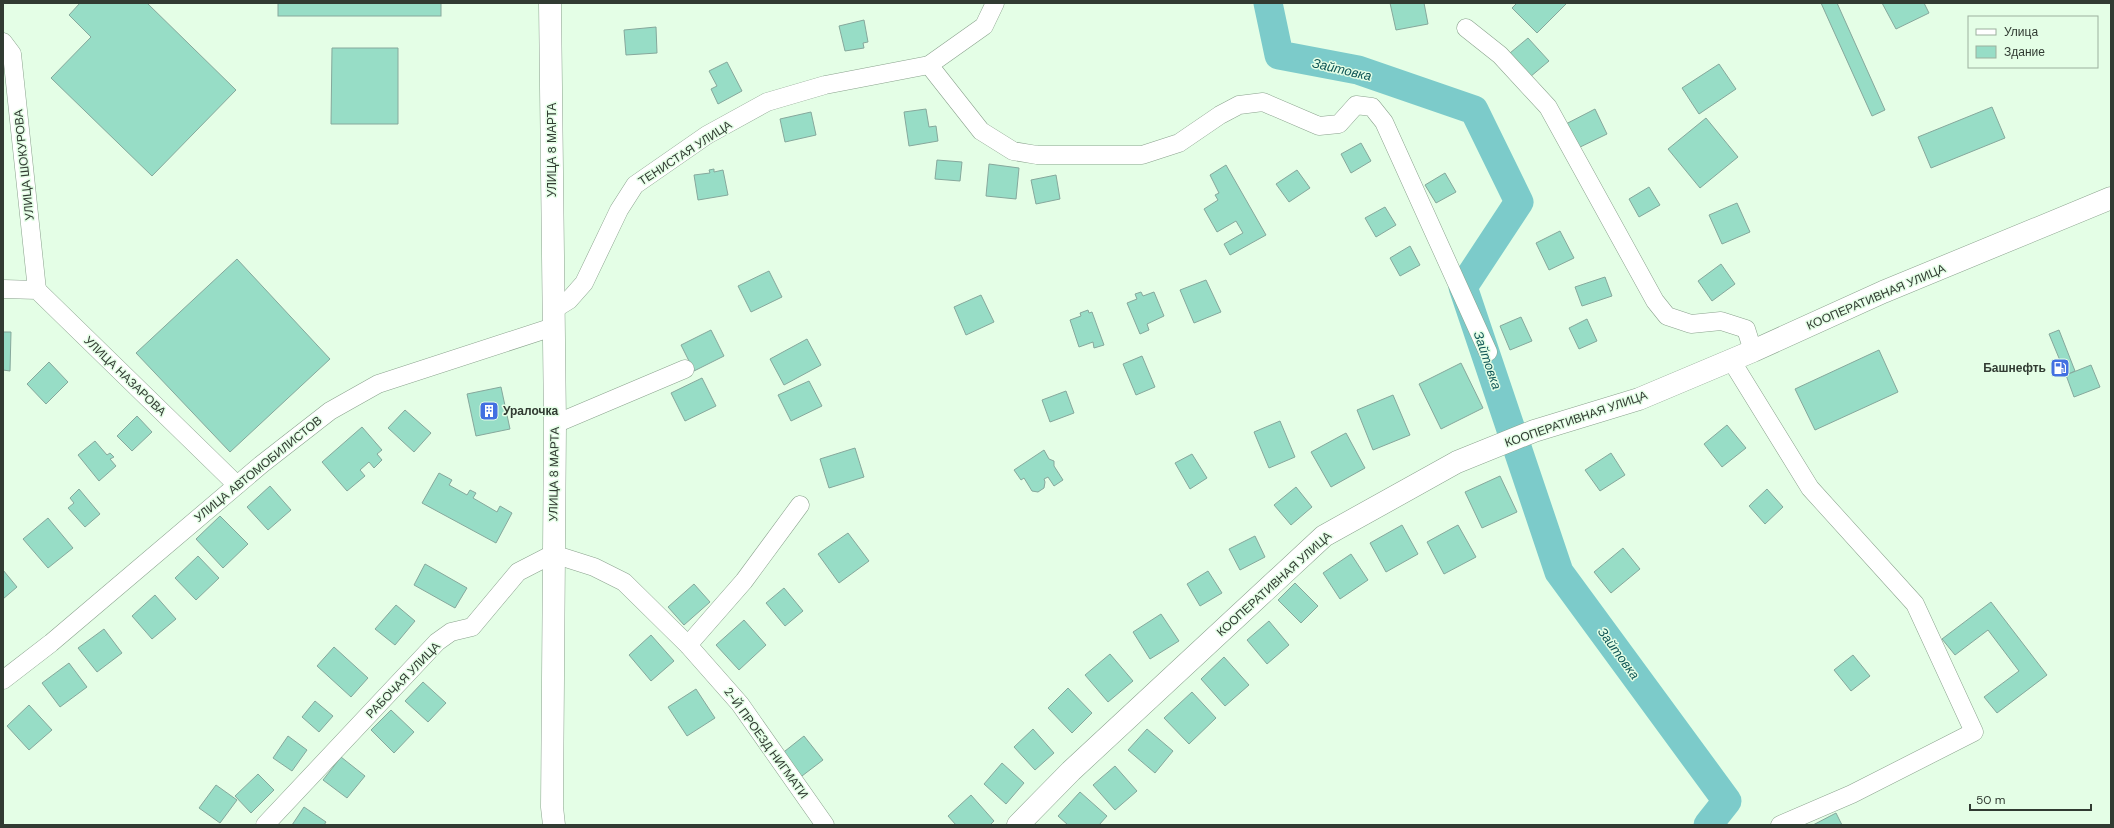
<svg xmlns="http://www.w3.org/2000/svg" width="2114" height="828" font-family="'DM Sans',sans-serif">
  <rect width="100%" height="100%" fill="#e4fee6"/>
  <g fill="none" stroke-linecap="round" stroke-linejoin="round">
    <path stroke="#7ccbca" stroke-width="29" d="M 1268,3 L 1279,55 L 1358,70 L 1474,110 L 1519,202 L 1463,287 L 1559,572 L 1727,801 L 1708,825"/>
  </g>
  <g fill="#97ddc6" stroke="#86a89c">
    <path d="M 80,3 L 147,3 L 236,90 L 152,176 L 51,78 L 91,37 L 69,15 Z"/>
    <rect x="278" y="3" width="163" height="13"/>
    <path d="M 1390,3 L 1424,3 L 1428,24 L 1396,30 Z"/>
    <path d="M 1517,3 L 1565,3 L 1566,4 L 1537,33 L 1512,8 Z"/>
    <path d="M 1821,3 L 1837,3 L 1885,110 L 1872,116 Z"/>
    <path d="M 1882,3 L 1924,3 L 1929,13 L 1896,29 Z"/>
    <path d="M 864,20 L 868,42 L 863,43 L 864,48 L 845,51 L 839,26 Z"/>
    <path d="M 656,27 L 657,53 L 626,55 L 624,30 Z"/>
    <path d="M 1528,38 L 1549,61 L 1530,77 L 1510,53 Z"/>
    <path d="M 332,48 L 398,48 L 398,124 L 331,124 Z"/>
    <path d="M 727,62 L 742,91 L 718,104 L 711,89 L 717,86 L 709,71 Z"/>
    <path d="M 1719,64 L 1736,89 L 1699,114 L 1682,88 Z"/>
    <path d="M 1992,107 L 2005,138 L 1931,168 L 1918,137 Z"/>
    <path d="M 926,109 L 929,127 L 936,126 L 938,141 L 909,146 L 904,112 Z"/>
    <path d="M 1595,109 L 1607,134 L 1574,150 L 1562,126 Z"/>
    <path d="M 811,112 L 816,135 L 785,142 L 780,119 Z"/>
    <path d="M 1706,118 L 1738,157 L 1700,188 L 1668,149 Z"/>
    <path d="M 1361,143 L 1371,161 L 1351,173 L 1341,154 Z"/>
    <path d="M 937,160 L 962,162 L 960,181 L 935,179 Z"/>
    <path d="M 989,164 L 1019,168 L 1016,199 L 986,196 Z"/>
    <path d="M 1226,165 L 1266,235 L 1230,255 L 1224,244 L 1243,233 L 1236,221 L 1217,232 L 1204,209 L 1218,200 L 1215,195 L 1219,193 L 1210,175 Z"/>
    <path d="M 714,169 L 714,172 L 723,170 L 728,195 L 698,200 L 694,175 L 710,173 L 709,170 Z"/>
    <path d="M 1297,170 L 1310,188 L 1289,202 L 1276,184 Z"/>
    <path d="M 1445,173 L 1456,192 L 1436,203 L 1425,185 Z"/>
    <path d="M 1056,175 L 1060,199 L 1036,204 L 1031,180 Z"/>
    <path d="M 1649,187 L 1660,205 L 1639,217 L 1629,199 Z"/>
    <path d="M 1737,203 L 1750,232 L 1722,244 L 1709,215 Z"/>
    <path d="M 1385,207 L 1396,225 L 1376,237 L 1365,218 Z"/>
    <path d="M 1560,231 L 1574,258 L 1549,270 L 1536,243 Z"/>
    <path d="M 1410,246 L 1420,265 L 1400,276 L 1390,258 Z"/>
    <path d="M 237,259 L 330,359 L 230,452 L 136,353 Z"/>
    <path d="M 1721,264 L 1735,284 L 1712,301 L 1698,281 Z"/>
    <path d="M 769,271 L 782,297 L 751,312 L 738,286 Z"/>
    <path d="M 1605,277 L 1612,296 L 1582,306 L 1575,287 Z"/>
    <path d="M 1206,280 L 1221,312 L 1194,323 L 1180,290 Z"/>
    <path d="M 1141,292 L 1143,296 L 1154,292 L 1164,316 L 1147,324 L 1149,330 L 1140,334 L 1127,303 L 1137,299 L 1135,294 Z"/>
    <path d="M 981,295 L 994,322 L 966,335 L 954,307 Z"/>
    <path d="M 1088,310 L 1089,313 L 1092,312 L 1104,345 L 1094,348 L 1093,342 L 1079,347 L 1070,320 L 1081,316 L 1080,313 Z"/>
    <path d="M 1521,317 L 1532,341 L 1510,350 L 1500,326 Z"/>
    <path d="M 1587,319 L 1597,341 L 1579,349 L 1569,328 Z"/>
    <path d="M 711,330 L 724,356 L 694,371 L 681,345 Z"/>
    <path d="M 2059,330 L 2075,371 L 2066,375 L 2049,334 Z"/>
    <path d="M 3,332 L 11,332 L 10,371 L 3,370 Z"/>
    <path d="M 807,339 L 821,365 L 784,385 L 770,359 Z"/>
    <path d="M 1879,350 L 1898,392 L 1815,430 L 1795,389 Z"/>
    <path d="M 1142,356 L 1155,387 L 1136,395 L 1123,364 Z"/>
    <path d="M 49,362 L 68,382 L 46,404 L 27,384 Z"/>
    <path d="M 1461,363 L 1483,408 L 1441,429 L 1419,384 Z"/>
    <path d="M 2091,365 L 2100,387 L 2074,397 L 2066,375 Z"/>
    <path d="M 702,378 L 716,406 L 685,421 L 671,393 Z"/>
    <path d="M 809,381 L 822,406 L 791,421 L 778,395 Z"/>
    <path d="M 501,387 L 510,429 L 476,436 L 467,394 Z"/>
    <path d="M 1066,391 L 1074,413 L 1050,422 L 1042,400 Z"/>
    <path d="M 1393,395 L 1410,435 L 1373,450 L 1357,410 Z"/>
    <path d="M 405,410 L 431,433 L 414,452 L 388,428 Z"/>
    <path d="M 137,416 L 152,432 L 132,451 L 117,436 Z"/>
    <path d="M 1280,421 L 1295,457 L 1269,468 L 1254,432 Z"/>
    <path d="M 1727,425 L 1746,448 L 1722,467 L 1704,444 Z"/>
    <path d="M 362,427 L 382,450 L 377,454 L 382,460 L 374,468 L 369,462 L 360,470 L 365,476 L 347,491 L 322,462 Z"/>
    <path d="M 1346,433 L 1365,468 L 1331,487 L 1311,452 Z"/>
    <path d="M 95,441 L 107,455 L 110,453 L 114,457 L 110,459 L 116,466 L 99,481 L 78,455 Z"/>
    <path d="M 855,448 L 864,477 L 829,488 L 820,459 Z"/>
    <path d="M 1044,450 L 1049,459 L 1054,461 L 1054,466 L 1063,480 L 1054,486 L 1048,477 L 1044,479 L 1045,482 L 1044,488 L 1038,492 L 1032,491 L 1024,478 L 1021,480 L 1014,470 Z"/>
    <path d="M 1611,453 L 1625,475 L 1600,491 L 1585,470 Z"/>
    <path d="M 1192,454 L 1207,478 L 1190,489 L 1175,463 Z"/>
    <path d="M 439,473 L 452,480 L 449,485 L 467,495 L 470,490 L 476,493 L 473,498 L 497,512 L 500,506 L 512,513 L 496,543 L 422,503 Z"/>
    <path d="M 1500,476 L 1517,512 L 1482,528 L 1465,492 Z"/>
    <path d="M 270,486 L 291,510 L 268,530 L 247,507 Z"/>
    <path d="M 1296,487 L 1312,507 L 1291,525 L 1274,505 Z"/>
    <path d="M 79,489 L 100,514 L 85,527 L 68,508 L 74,503 L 70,498 Z"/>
    <path d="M 1767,489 L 1783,507 L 1765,524 L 1749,506 Z"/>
    <path d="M 220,516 L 248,544 L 223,568 L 196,539 Z"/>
    <path d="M 48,518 L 73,548 L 48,568 L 23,539 Z"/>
    <path d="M 1402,525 L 1418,554 L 1386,572 L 1370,543 Z"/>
    <path d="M 1458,525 L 1476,557 L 1444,574 L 1427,542 Z"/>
    <path d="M 848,533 L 869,561 L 839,583 L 818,554 Z"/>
    <path d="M 1255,536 L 1265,557 L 1240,570 L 1229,549 Z"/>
    <path d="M 1623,548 L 1640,569 L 1611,593 L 1594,572 Z"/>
    <path d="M 1351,554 L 1368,580 L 1340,599 L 1323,573 Z"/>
    <path d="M 198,556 L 219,578 L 196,600 L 175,578 Z"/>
    <path d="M 425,564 L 467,588 L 455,608 L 414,585 Z"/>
    <path d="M 3,570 L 17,587 L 3,599 Z"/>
    <path d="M 1208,571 L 1222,593 L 1200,606 L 1187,584 Z"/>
    <path d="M 1295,583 L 1318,606 L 1301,623 L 1278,600 Z"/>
    <path d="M 694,584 L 710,602 L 684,625 L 668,607 Z"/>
    <path d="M 784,588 L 803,611 L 785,626 L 766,603 Z"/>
    <path d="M 155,595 L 176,619 L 152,639 L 132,616 Z"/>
    <path d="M 1991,602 L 2047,675 L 1997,713 L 1984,697 L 2019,671 L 1988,630 L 1955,655 L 1942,639 Z"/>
    <path d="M 396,605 L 415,621 L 395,645 L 375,629 Z"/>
    <path d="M 1161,614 L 1179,641 L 1150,659 L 1133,632 Z"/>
    <path d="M 744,620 L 766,645 L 739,670 L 716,645 Z"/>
    <path d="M 1269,621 L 1289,645 L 1267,664 L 1247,640 Z"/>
    <path d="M 104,629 L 122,653 L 97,672 L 78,648 Z"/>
    <path d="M 651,635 L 674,661 L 651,681 L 629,655 Z"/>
    <path d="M 334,647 L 368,678 L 351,697 L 317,666 Z"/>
    <path d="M 1110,654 L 1133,681 L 1108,702 L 1085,675 Z"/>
    <path d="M 1853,655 L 1870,676 L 1851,691 L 1834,670 Z"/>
    <path d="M 1224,657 L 1249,685 L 1225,706 L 1201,679 Z"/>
    <path d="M 69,663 L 87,687 L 60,707 L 42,683 Z"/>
    <path d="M 423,682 L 446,703 L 428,722 L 405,701 Z"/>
    <path d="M 1068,688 L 1092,713 L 1072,733 L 1048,708 Z"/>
    <path d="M 696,689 L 715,718 L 687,736 L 668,707 Z"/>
    <path d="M 1192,692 L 1216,718 L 1189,744 L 1164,718 Z"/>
    <path d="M 315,701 L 333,716 L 319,732 L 302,717 Z"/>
    <path d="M 29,705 L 52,730 L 29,750 L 7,726 Z"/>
    <path d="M 391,710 L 414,732 L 394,753 L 371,730 Z"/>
    <path d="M 1033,729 L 1054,753 L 1035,770 L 1014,747 Z"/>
    <path d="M 1147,729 L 1173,751 L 1155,773 L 1128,750 Z"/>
    <path d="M 288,736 L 307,750 L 292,771 L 273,758 Z"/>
    <path d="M 804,736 L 823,760 L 798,779 L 780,755 Z"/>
    <path d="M 341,757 L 365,776 L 347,798 L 323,780 Z"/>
    <path d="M 1002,763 L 1024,783 L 1006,804 L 984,784 Z"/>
    <path d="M 1115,766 L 1137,791 L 1115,810 L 1093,785 Z"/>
    <path d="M 258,774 L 274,790 L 251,813 L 235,796 Z"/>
    <path d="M 216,785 L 237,800 L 220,823 L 199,808 Z"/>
    <path d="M 1080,792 L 1107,816 L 1099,825 L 1068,825 L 1058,816 Z"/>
    <path d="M 971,795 L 994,821 L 990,825 L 956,825 L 948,816 Z"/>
    <path d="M 304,807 L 326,822 L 324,825 L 292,825 Z"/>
    <path d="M 1836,813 L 1842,825 L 1813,825 Z"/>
  </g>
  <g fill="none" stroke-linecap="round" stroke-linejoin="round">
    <defs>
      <g id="street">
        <path d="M 1466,28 L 1500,55 L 1548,107 L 1655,301 L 1667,316 L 1691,324 L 1721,321 L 1746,329 L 1753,351"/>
        <path d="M 3,42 L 12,54 L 37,290"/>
        <path d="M 929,65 L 981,131 L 1013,151 L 1037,155 L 1142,155 L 1179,143 L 1220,115 L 1239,105 L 1263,102 L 1319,126 L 1339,124 L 1356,105 L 1372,107 L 1384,122 L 1488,352"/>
        <path d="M 3,289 L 37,290 L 237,485"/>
        <path d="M 553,310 L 569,300 L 584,283 L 619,210 L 635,185 L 707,135 L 767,102 L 825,85 L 929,65 L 984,26 L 995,3"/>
        <path d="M 1731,360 L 1810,488 L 1915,604 L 1974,732 L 1852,794 L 1780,825"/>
        <path d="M 555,424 L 685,369"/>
        <path d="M 688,645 L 744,581 L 800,505"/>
        <path d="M 3,680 L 51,643 L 262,464 L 330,411 L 378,384 L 553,327"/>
        <path d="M 265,825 L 437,642 L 451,632 L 472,627 L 518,572 L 553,554 L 594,567 L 624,582 L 688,645 L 740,704 L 825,825"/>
      </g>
      <g id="secondary">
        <path d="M 550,3 L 555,424 L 552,807 L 554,825"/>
        <path d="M 1018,825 L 1071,771 L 1324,536 L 1457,462 L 1534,431 L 1639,399 L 1753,351 L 1883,292 L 2111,198"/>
      </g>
    </defs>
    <use href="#street" stroke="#8aa28d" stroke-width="19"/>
    <use href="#secondary" stroke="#8aa28d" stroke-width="23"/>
    <use href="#street" stroke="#fff" stroke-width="18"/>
    <use href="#secondary" stroke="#fff" stroke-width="22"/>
  </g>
  <defs>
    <symbol id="fuel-square" viewBox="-11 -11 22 22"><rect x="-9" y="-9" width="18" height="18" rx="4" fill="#4270e1" stroke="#e4fee6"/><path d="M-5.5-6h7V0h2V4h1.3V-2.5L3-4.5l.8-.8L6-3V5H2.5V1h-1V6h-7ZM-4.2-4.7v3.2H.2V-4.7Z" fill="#fff"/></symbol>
    <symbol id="building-square" viewBox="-11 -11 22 22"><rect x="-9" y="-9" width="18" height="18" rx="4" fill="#4270e1" stroke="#e4fee6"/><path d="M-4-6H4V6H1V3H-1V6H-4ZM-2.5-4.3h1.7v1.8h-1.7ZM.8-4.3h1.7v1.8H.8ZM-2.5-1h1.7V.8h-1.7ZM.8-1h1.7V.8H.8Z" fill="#fff"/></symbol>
  </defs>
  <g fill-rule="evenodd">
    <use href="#fuel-square" x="2049" y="357" width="22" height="22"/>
    <use href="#building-square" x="478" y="400" width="22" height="22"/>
  </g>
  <g text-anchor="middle" stroke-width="3" stroke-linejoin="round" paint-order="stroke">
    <g font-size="12" fill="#313b32" stroke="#e4fee6">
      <text transform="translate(552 150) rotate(-90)" y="4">УЛИЦА 8 МАРТА</text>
      <text transform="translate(685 153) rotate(-33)" y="4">ТЕНИСТАЯ УЛИЦА</text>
      <text transform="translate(24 165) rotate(-96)" y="4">УЛИЦА ШОКУРОВА</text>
      <text transform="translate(1876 297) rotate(-23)" y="4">КООПЕРАТИВНАЯ УЛИЦА</text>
      <text transform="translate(125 376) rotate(44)" y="4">УЛИЦА НАЗАРОВА</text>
      <text transform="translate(1576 419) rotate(-19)" y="4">КООПЕРАТИВНАЯ УЛИЦА</text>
      <text transform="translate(258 469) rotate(-39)" y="4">УЛИЦА АВТОМОБИЛИСТОВ</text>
      <text transform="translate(554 474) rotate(-89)" y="4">УЛИЦА 8 МАРТА</text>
      <text transform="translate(1274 584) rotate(-42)" y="4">КООПЕРАТИВНАЯ УЛИЦА</text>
      <text transform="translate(403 680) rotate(-46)" y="4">РАБОЧАЯ УЛИЦА</text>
      <text transform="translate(766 743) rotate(54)" y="4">2-Й ПРОЕЗД НИГМАТИ</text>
    </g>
    <g font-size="12" font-weight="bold" fill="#313b32" stroke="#e4fee6" text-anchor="end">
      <text x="2046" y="372">Башнефть</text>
      <text x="503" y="415" text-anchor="start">Уралочка</text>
    </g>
    <g font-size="13" font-style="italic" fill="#105656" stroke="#e4fee6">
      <text transform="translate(1342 69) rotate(13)" y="5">Зайтовка</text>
      <text transform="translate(1488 360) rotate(71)" y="5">Зайтовка</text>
      <text transform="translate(1619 653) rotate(54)" y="5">Зайтовка</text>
    </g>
  </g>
  <rect width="2114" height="828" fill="none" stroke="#313b32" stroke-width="8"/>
  <rect x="1968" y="16" width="130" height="52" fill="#e4fee6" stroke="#9cb09e"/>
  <rect x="1976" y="29" width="20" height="6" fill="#ffffff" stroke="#9cb09e"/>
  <text x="2004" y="36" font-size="12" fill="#313b32">Улица</text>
  <rect x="1976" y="46" width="20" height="12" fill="#97ddc6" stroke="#9cb09e"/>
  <text x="2004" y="56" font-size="12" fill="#313b32">Здание</text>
  <path d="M1970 804v6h121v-6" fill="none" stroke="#313b32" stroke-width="2"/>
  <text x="1976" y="804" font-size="12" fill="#313b32" stroke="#e4fee6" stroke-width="3" paint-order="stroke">50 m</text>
</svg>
